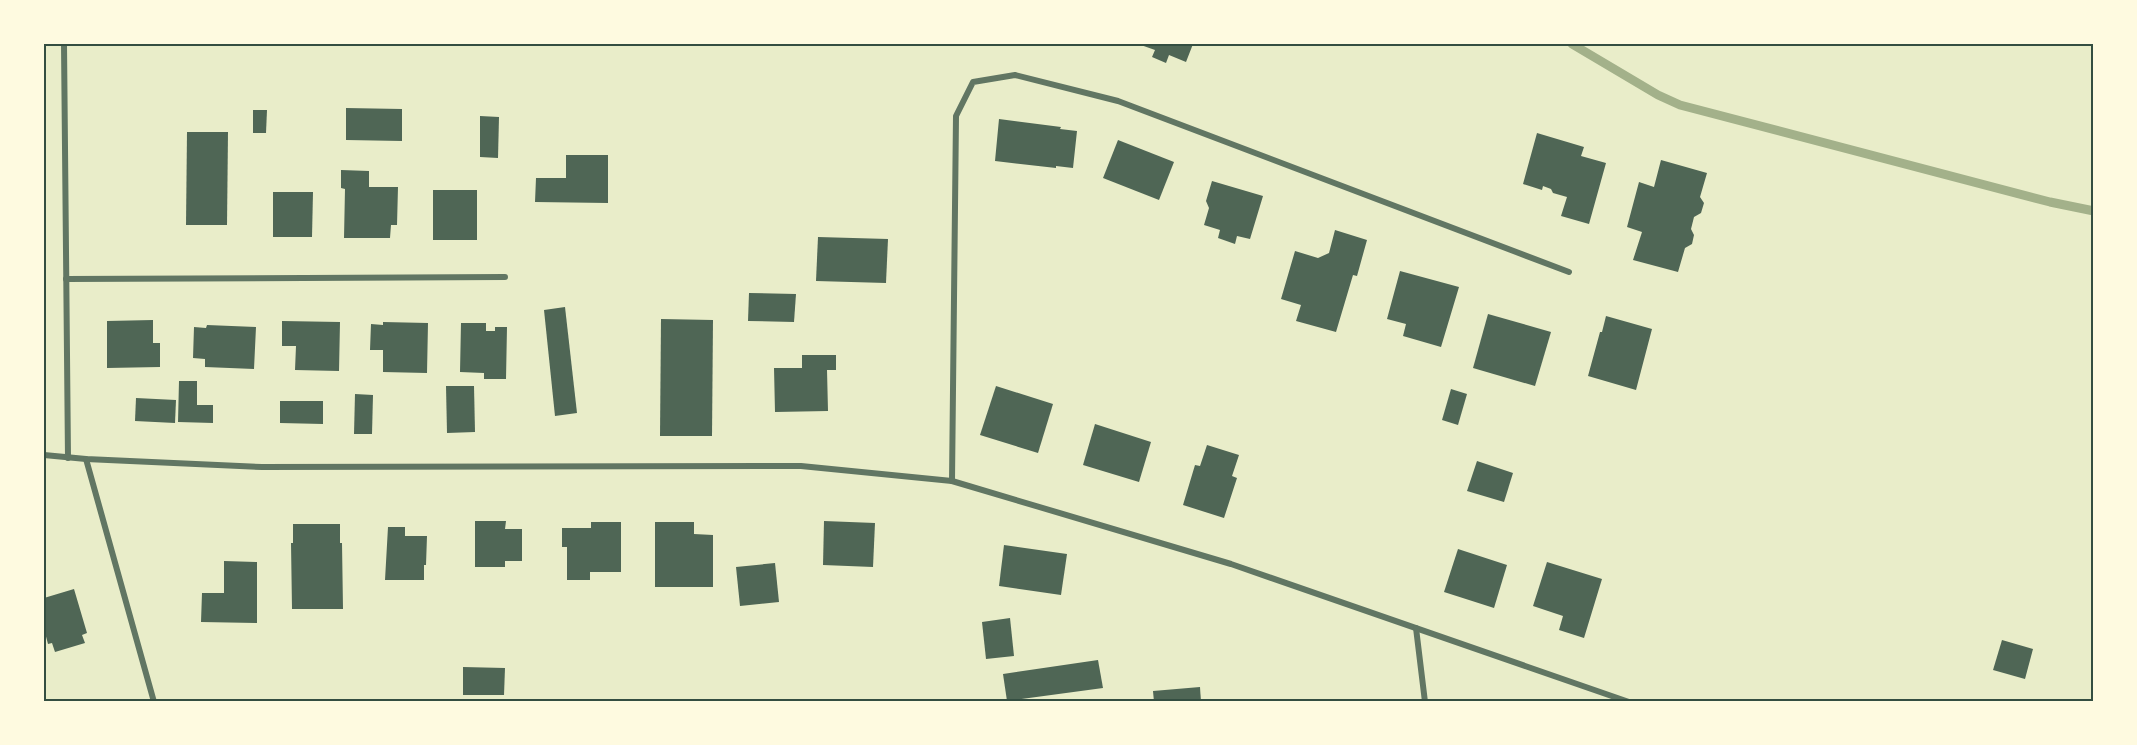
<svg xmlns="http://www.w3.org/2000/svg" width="2137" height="745" font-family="'Open Sans',sans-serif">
  <rect width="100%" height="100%" fill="#e9edc9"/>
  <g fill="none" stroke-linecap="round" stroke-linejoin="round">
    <path stroke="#a3b18a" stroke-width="9" d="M 1572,44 L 1658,95 L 1680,105 L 2050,202 L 2094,211"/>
  </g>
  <g fill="#4f6655">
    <path d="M 1138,44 L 1193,44 L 1186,62 L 1169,55 L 1166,63 L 1152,57 L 1155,50 Z"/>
    <path d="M 346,108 L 402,109 L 402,141 L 346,140 Z"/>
    <path d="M 253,110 L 267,110 L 266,133 L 253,133 Z"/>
    <path d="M 480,116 L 499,117 L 498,158 L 480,157 Z"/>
    <path d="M 999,119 L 1061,127 L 1060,129 L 1077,131 L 1073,168 L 1056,166 L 1056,168 L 995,161 Z"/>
    <path d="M 187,132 L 228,132 L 227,225 L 186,225 Z"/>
    <path d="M 1537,133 L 1584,147 L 1581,156 L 1606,163 L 1589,224 L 1561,216 L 1567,197 L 1553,193 L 1551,189 L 1543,186 L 1542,190 L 1523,184 Z"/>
    <path d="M 1118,140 L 1174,162 L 1159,200 L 1103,178 Z"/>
    <path d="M 566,155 L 608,155 L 608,203 L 535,202 L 536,178 L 566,178 Z"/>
    <path d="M 1661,160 L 1707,173 L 1700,197 L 1704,203 L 1701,213 L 1694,217 L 1691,229 L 1694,235 L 1692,244 L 1685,248 L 1678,272 L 1633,260 L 1642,232 L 1627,227 L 1639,182 L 1654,187 Z"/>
    <path d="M 341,170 L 369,171 L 369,187 L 398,187 L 397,225 L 391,225 L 390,238 L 344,238 L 345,189 L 341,188 Z"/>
    <path d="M 1212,181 L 1263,196 L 1250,239 L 1237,236 L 1235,244 L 1218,238 L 1220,230 L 1204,225 L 1209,208 L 1206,201 Z"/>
    <rect x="433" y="190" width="44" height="50"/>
    <path d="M 273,192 L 313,192 L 312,237 L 273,237 Z"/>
    <path d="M 1335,230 L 1367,240 L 1357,276 L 1353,275 L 1336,332 L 1296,321 L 1301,305 L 1281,299 L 1295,251 L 1318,258 L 1329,253 Z"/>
    <path d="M 818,237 L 888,239 L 886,283 L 816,281 Z"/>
    <path d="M 1400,271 L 1459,287 L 1441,347 L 1403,336 L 1406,324 L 1387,319 Z"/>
    <path d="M 749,293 L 796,294 L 794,322 L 748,321 Z"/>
    <path d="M 565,307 L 577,413 L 555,416 L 544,310 Z"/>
    <path d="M 1488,314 L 1551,332 L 1535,386 L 1473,368 Z"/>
    <path d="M 1606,316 L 1652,329 L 1636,390 L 1588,376 L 1600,332 L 1602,332 Z"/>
    <path d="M 661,319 L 713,320 L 712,436 L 660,436 Z"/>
    <path d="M 153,320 L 153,343 L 160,343 L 160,367 L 107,368 L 107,321 Z"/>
    <path d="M 282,321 L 340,322 L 339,371 L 295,370 L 296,346 L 282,346 Z"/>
    <path d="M 383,322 L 428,323 L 427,373 L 383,372 L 383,350 L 370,350 L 371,324 L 383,325 Z"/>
    <path d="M 461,323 L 486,323 L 486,331 L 495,331 L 495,327 L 507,327 L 506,379 L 484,379 L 484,373 L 460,372 Z"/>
    <path d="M 207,325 L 256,327 L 254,369 L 205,367 L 205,359 L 193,358 L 194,327 L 206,328 Z"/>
    <path d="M 802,355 L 836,355 L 836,370 L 827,370 L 828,411 L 775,412 L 774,368 L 802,368 Z"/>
    <path d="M 179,381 L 197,381 L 197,405 L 213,405 L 213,423 L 178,422 Z"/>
    <path d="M 446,386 L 474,386 L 475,432 L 447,433 Z"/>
    <path d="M 996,386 L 1053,404 L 1038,453 L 980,435 Z"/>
    <path d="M 1451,389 L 1467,394 L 1458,425 L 1442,420 Z"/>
    <path d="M 355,394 L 373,395 L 372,434 L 354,434 Z"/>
    <path d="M 136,398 L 176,400 L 175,423 L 135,421 Z"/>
    <path d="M 280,401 L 323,401 L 323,424 L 280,423 Z"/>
    <path d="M 1095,424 L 1151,442 L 1139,482 L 1083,465 Z"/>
    <path d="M 1207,445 L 1239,455 L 1232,476 L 1237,478 L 1224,518 L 1183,505 L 1195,465 L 1200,466 Z"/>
    <path d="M 1477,461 L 1513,473 L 1504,502 L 1467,491 Z"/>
    <path d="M 475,521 L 506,521 L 505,529 L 522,529 L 522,561 L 505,561 L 505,567 L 475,567 Z"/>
    <path d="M 824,521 L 875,523 L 873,567 L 823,565 Z"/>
    <path d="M 591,522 L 621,522 L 621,572 L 590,572 L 590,580 L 567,580 L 567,547 L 562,547 L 562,528 L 591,528 Z"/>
    <path d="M 655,522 L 694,522 L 694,534 L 713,535 L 713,587 L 655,587 Z"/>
    <path d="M 293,524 L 340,524 L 340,543 L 342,543 L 343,609 L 292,609 L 291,543 L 293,543 Z"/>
    <path d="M 388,527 L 405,527 L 405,536 L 427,536 L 426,565 L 424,565 L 424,580 L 385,580 Z"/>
    <path d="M 1004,545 L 1067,554 L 1061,595 L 999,586 Z"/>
    <path d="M 1458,549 L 1507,565 L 1494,608 L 1444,592 Z"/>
    <path d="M 224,561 L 257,562 L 257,623 L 201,622 L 202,593 L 224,593 Z"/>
    <path d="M 1547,562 L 1602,579 L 1584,638 L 1559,630 L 1563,616 L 1533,606 Z"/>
    <path d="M 775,563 L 779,602 L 740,606 L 736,567 Z"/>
    <path d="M 74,589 L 87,633 L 82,635 L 85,643 L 55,652 L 52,643 L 48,644 L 44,629 L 44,598 Z"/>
    <path d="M 1010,618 L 1014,656 L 986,659 L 982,622 Z"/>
    <path d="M 2002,640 L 2033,649 L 2025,679 L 1993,670 Z"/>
    <path d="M 1098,660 L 1103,688 L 1007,701 L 1003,674 Z"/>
    <path d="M 463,667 L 505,668 L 504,695 L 463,695 Z"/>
    <path d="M 1200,687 L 1201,702 L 1154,702 L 1153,691 Z"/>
  </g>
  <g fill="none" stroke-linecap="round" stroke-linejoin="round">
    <g stroke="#617663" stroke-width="6">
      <path d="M 64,44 L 68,458"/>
      <path d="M 66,279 L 505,277"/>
      <path d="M 44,455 L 86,459 L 262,467 L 801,466 L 952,481 L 1231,564 L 1629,702"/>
      <path d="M 86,459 L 154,702"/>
      <path d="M 952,481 L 956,116 L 973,82 L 1015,75 L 1118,101 L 1569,272"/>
      <path d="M 1416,628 L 1425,702"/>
    </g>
  </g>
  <rect width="2137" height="745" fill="none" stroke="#fefae0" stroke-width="90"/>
  <rect x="45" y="45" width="2047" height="655" fill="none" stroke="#344e41" stroke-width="2"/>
</svg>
